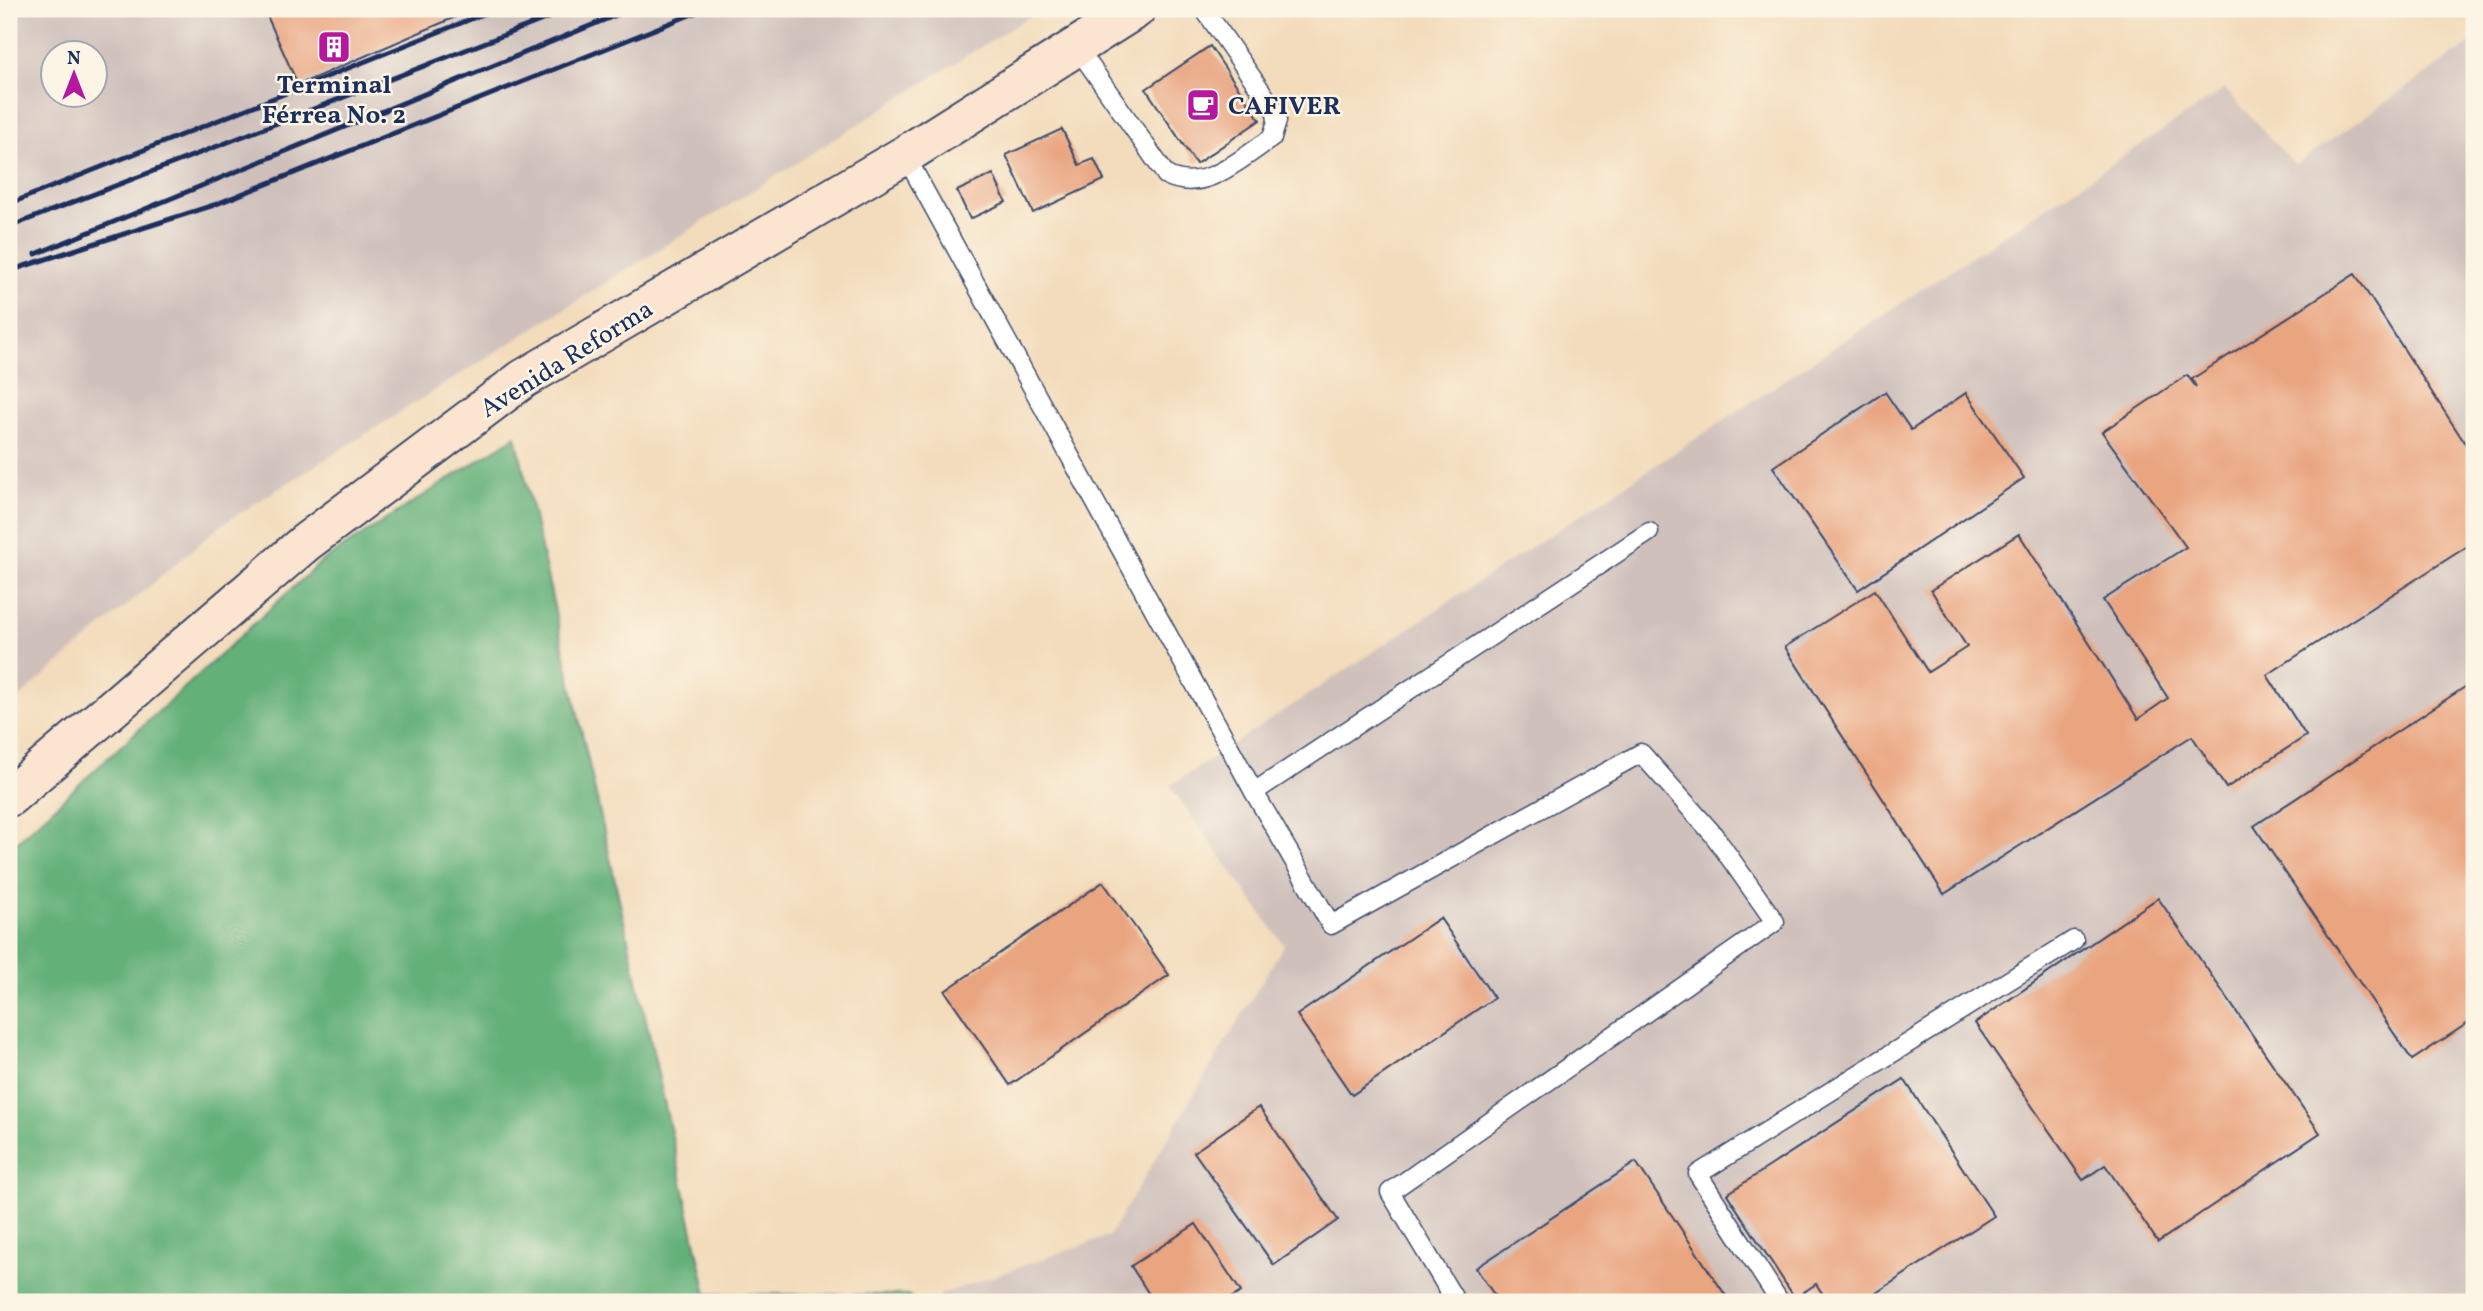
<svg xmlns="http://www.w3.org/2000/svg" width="2483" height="1311" font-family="Vollkorn,serif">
  <rect width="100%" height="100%" fill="#fcf5e5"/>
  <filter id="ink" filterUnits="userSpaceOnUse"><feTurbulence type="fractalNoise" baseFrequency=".0143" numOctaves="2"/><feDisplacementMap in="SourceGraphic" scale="14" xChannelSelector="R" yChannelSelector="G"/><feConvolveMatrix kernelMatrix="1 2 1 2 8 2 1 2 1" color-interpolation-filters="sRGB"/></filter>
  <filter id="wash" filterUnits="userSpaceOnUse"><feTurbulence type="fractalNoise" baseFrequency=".00686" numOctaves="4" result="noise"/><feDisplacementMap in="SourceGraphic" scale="28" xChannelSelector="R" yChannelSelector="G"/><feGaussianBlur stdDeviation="1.57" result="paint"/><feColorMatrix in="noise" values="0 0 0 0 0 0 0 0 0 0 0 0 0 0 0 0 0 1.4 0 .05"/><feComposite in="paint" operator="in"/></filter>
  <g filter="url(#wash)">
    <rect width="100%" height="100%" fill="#f3dcbc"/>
    <g fill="#cfc0bb" fill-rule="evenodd">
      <path d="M 9,9 L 1041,9 L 221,525 L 9,706 ZM 52,52 L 94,52 L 94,94 L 52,94 Z"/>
      <path d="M 2474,41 L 2474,1302 L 946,1302 L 939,1295 L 1109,1236 L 1284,945 L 1170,786 L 2225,89 L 2295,165 Z"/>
    </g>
    <path fill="#63b079" stroke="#3f706c" stroke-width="2" d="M 516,436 L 707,1294 L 908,1295 L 916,1302 L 9,1302 L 9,849 L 322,561 Z"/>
    <g id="blocks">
      <g fill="#e9a480">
        <path d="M 264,9 L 474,9 L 298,85 Z"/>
        <path d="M 1210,46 L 1260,120 L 1196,164 L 1146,89 Z"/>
        <path d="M 1062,129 L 1079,165 L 1094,159 L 1104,180 L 1033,213 L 1006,155 Z"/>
        <path d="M 993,174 L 1006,202 L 970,219 L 957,191 Z"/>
        <path d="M 2355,274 L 2474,457 L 2474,542 L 2267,675 L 2306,736 L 2226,788 L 2192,736 L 1944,894 L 1785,647 L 1875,590 L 1928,672 L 1967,647 L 1931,590 L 2019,534 L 2138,719 L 2168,698 L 2103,600 L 2186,547 L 2102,432 L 2187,375 L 2196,387 L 2192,379 Z"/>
        <path d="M 1885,392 L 1911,430 L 1966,393 L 2024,478 L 1858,590 L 1773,467 Z"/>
        <path d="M 2474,681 L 2474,1019 L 2412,1060 L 2254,826 Z"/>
        <path d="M 1103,882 L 1169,975 L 1010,1085 L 945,991 Z"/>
        <path d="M 2158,898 L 2320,1133 L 2158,1242 L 2105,1165 L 2083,1180 L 1975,1023 Z"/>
        <path d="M 1440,918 L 1494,998 L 1352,1095 L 1297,1015 Z"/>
        <path d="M 1904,1079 L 1994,1216 L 1862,1302 L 1828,1302 L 1816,1284 L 1795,1298 L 1727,1194 Z"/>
        <path d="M 1259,1107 L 1338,1220 L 1274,1265 L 1194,1152 Z"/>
        <path d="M 1636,1162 L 1730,1302 L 1499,1302 L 1476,1268 Z"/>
        <path d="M 1196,1224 L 1241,1292 L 1224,1302 L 1154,1302 L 1131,1266 Z"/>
      </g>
    </g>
  </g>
  <g filter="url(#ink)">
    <use href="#blocks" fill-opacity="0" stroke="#3b496c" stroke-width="2"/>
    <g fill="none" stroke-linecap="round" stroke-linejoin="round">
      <defs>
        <g id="lane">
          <path d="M 1077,47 L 1166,175 C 1204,195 1241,158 1272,138 L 1277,121 L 1276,112 L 1204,9"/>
          <path d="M 905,155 L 1254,792 L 1331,925 L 1641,753 L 1713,834 L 1775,922 L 1390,1192 L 1456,1302"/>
          <path d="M 1254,792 L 1649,532"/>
          <path d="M 1780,1302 L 1698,1174 L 2074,940"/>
        </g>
        <path id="secondary" d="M 9,797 L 305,543 L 523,379 L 905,155 L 1136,9"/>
      </defs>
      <use href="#lane" stroke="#3b496c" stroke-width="21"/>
      <use href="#secondary" stroke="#3b496c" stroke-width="42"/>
      <use href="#lane" stroke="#fff" stroke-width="18"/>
      <use href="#secondary" stroke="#fce5d0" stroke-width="38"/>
      <g stroke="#1b2f5e" stroke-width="5">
        <path d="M 9,204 L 496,9"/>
        <path d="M 9,227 L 571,9"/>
        <path d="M 36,254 L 631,9"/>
        <path d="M 9,271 L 214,205 L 705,9"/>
      </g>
    </g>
  </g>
  <defs>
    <symbol id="building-square" viewBox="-11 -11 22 22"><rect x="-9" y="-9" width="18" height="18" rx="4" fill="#b5179e" stroke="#fcf5e5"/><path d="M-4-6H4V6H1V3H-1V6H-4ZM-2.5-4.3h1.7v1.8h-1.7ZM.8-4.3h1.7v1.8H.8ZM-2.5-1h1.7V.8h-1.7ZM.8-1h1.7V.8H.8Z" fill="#fff"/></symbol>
    <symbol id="cafe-square" viewBox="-11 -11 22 22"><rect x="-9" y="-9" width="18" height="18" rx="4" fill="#b5179e" stroke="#fcf5e5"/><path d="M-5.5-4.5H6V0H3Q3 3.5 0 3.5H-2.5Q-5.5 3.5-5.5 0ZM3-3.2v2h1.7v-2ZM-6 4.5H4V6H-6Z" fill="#fff"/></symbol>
  </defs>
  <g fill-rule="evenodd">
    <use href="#building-square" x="315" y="28" width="38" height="38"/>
    <use href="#cafe-square" x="1184" y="86" width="38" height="38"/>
  </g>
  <g text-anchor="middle" stroke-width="5" stroke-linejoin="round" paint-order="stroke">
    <g font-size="26" font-weight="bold" fill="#1b2f5e" stroke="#fcf5e5">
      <text x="334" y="93">Terminal<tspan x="334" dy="30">Férrea No. 2</tspan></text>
      <text x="1228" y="114" text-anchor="start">CAFIVER</text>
    </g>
    <g font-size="26" fill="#1b2f5e" stroke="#fcf5e5">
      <text transform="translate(566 358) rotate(-32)" y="9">Avenida Reforma</text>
    </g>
  </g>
  <rect width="2483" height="1311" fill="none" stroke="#fcf5e5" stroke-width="35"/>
  <g transform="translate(74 74)"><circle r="33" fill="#fcf5e5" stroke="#a2a6af" stroke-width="2"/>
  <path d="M0-5L12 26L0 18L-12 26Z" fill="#b5179e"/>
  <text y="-10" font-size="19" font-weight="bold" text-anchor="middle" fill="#1b2f5e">N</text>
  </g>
</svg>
